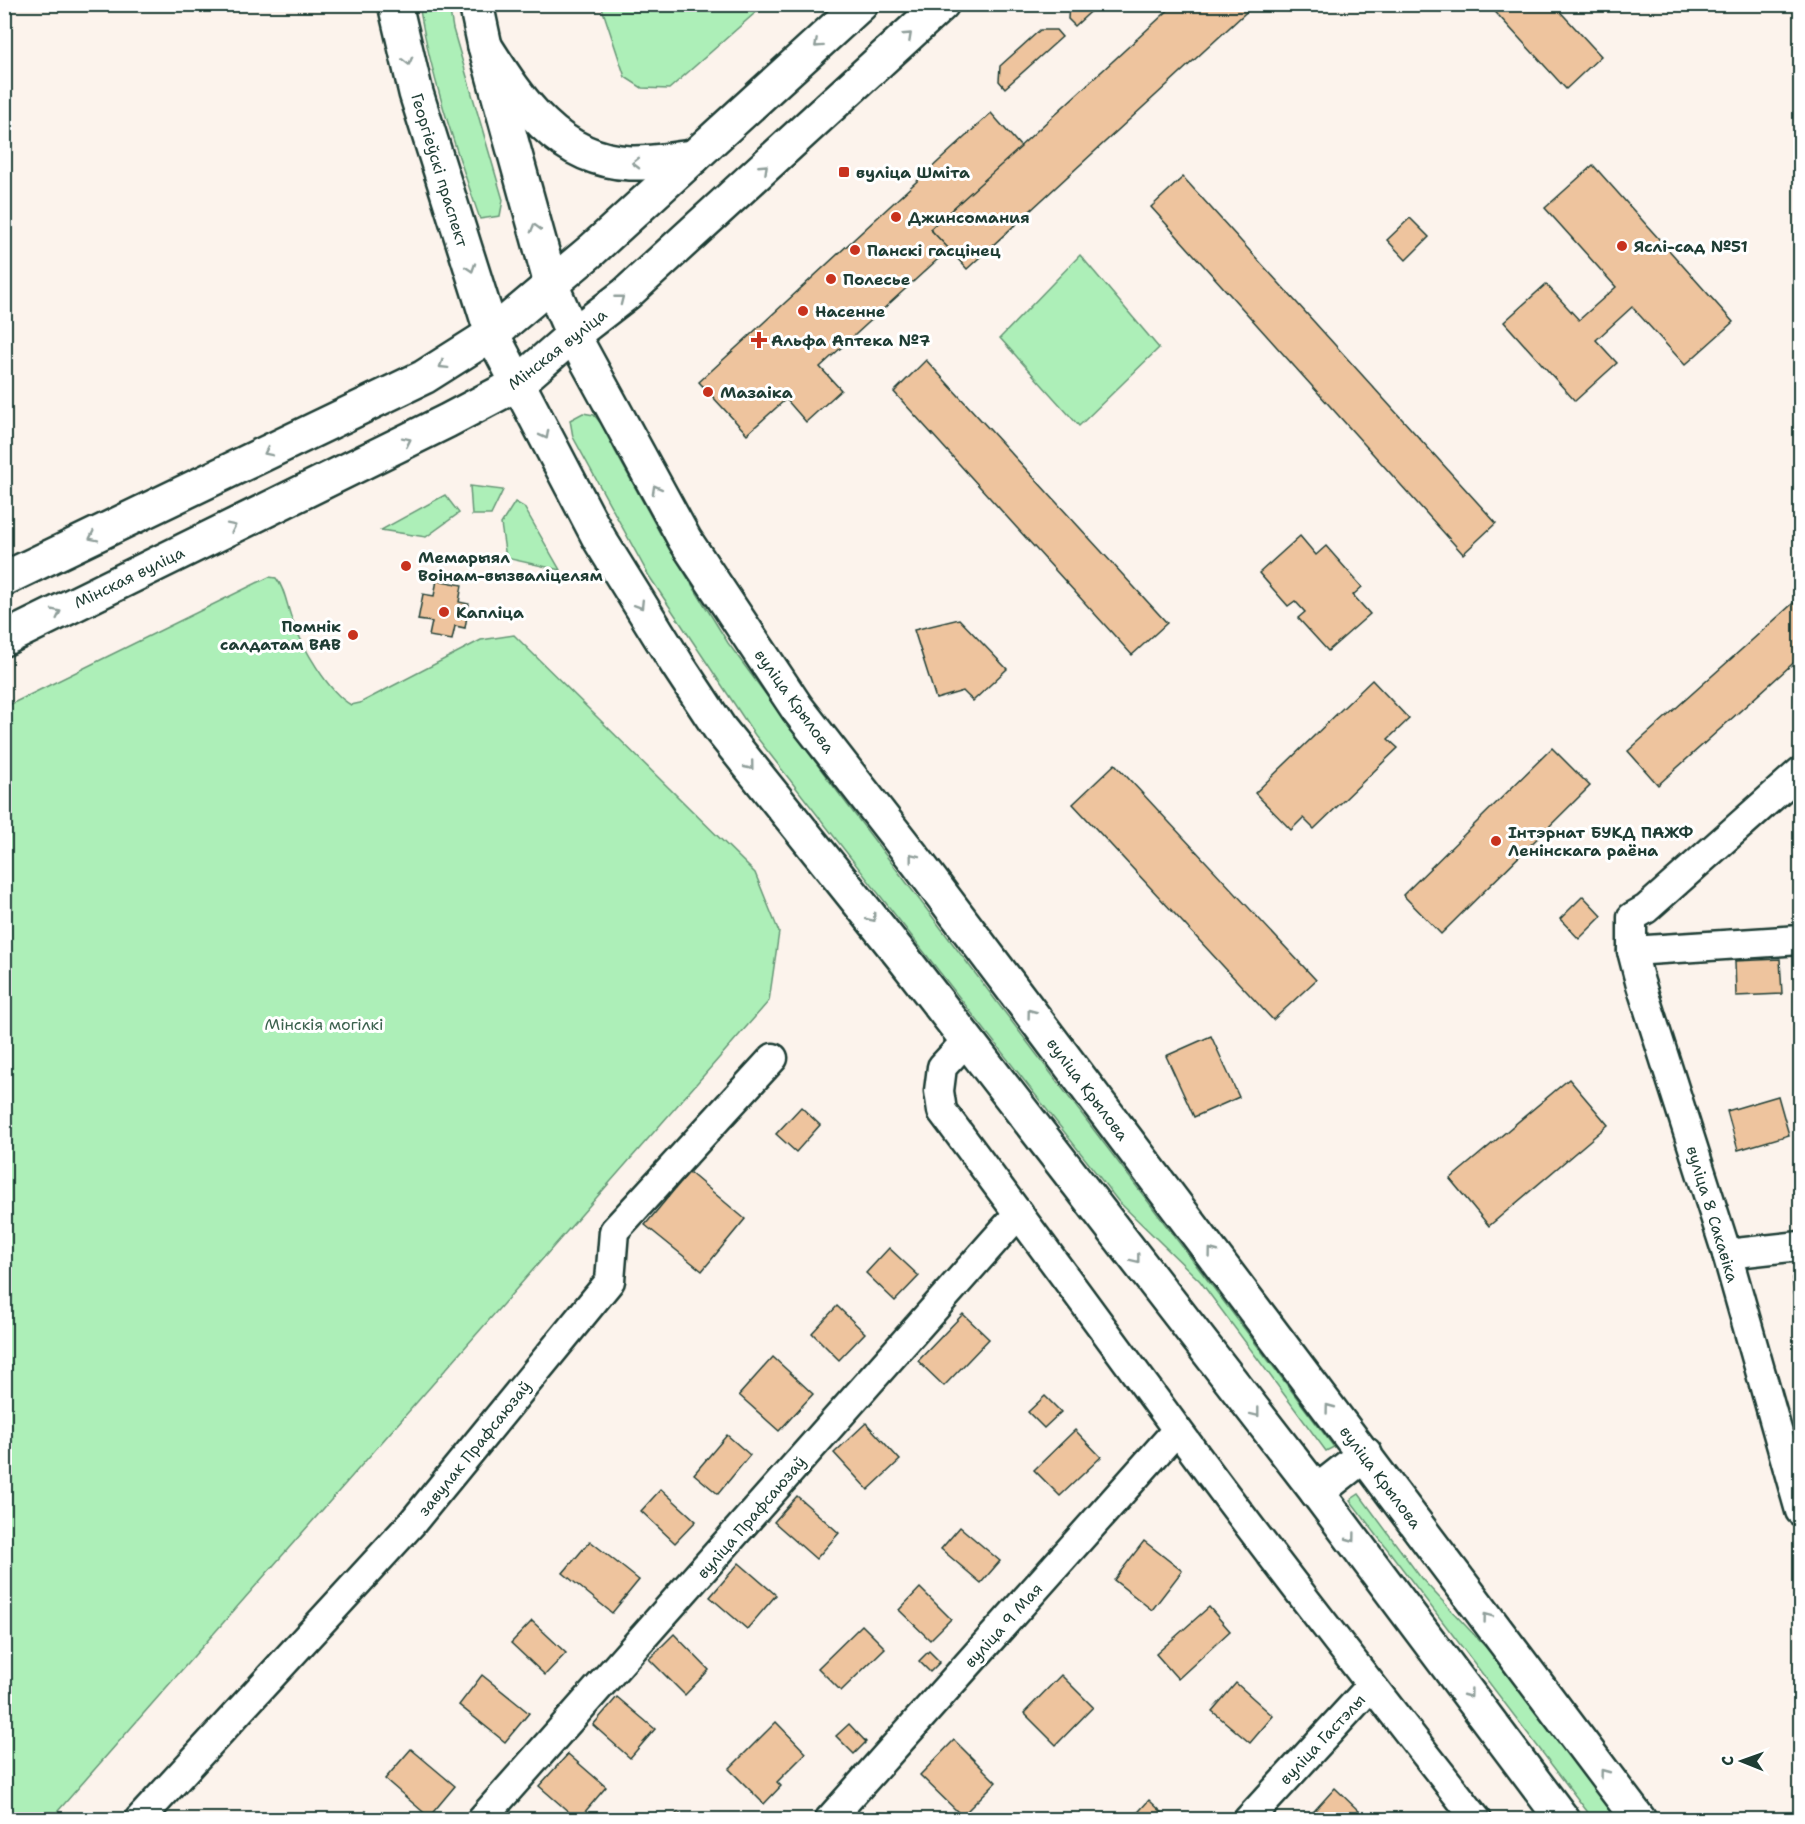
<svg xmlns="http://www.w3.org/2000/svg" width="1805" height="1824" font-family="'Shantell Sans',sans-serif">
  <rect width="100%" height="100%" fill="#fcf3ec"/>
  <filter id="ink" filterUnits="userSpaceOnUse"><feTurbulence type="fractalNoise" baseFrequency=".0167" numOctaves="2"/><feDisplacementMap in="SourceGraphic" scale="12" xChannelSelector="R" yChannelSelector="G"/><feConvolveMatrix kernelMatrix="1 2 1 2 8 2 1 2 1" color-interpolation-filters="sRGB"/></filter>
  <g filter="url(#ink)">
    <g fill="#adefb8" stroke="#669676" stroke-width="1.5">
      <path d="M 419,5 L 449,5 L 453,29 L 503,200 L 500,216 L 480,219 C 456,149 431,78 419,5 Z"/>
      <path d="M 601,5 L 601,4 L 764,5 L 669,89 L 642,88 L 625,77 Z"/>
      <path d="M 1080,255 L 1159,348 L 1079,426 L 1000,338 Z"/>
      <path d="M 583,413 L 594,415 L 604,427 L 615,451 L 660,533 L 728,643 L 831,783 L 1334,1447 L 1326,1451 L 1200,1281 L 1118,1201 L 755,735 L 649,576 L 573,437 L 570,420 Z"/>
      <path d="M 470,486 L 503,490 L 491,515 L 472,515 Z"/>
      <path d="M 445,495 L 459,513 L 426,537 L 381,530 Z"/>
      <path d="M 515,502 L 524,507 L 560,570 L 506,558 L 501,524 Z"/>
      <path d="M 269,577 L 276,578 C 286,590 287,608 293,622 C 303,647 327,691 351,705 L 360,703 L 481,640 L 514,635 L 755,873 L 779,932 L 769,1001 L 51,1819 L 5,1819 L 5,707 Z"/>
      <path d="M 1359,1494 L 1421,1578 L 1494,1656 L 1618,1819 L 1593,1819 L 1350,1500 Z"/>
    </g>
    <g fill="#eec49e" stroke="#1f3d34" stroke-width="1.5">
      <path d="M 1069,4 L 1099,4 L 1075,26 L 1068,19 Z"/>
      <path d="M 1175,4 L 1255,4 L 967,269 L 930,229 Z"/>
      <path d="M 1488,4 L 1553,4 L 1601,56 L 1566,89 Z"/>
      <path d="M 1040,30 L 1056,30 L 1062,37 L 1005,88 L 999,81 L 1000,66 Z"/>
      <path d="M 991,113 L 1021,147 L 930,229 L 949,249 L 820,367 L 841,390 L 806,422 L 786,399 L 747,434 L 699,382 Z"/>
      <path d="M 1593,165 L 1733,322 L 1685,365 L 1632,307 L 1596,340 L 1617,363 L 1575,401 L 1504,322 L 1546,284 L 1579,320 L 1616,287 L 1545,208 Z"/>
      <path d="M 1183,177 L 1496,523 L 1463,554 L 1151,207 Z"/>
      <path d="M 1410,218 L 1429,237 L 1406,260 L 1387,240 Z"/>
      <path d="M 926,360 L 1167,623 L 1132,655 L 894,392 Z"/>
      <path d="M 1300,536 L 1316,555 L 1326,546 L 1362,587 L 1353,595 L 1370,614 L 1328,651 L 1298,618 L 1305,612 L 1295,601 L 1288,606 L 1259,573 Z"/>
      <path d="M 437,580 L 462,585 L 459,602 L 469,604 L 465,628 L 455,626 L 452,640 L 429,636 L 432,622 L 418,620 L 423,594 L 434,596 Z"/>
      <path d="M 1800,597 L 1800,657 L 1658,785 L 1628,751 Z"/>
      <path d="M 959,619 L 1007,669 L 973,701 L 963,691 L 936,699 L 914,630 Z"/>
      <path d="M 1372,680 L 1409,719 L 1388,739 L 1398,748 L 1314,829 L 1303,818 L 1291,830 L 1255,793 Z"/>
      <path d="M 1552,748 L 1590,786 L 1441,934 L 1403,895 Z"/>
      <path d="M 1115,764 L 1316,980 L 1273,1020 L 1073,804 Z"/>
      <path d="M 1583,896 L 1602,916 L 1579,939 L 1560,919 Z"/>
      <path d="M 1780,959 L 1782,994 L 1736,996 L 1735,961 Z"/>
      <path d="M 1211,1036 L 1239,1097 L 1194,1117 L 1166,1056 Z"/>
      <path d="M 1569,1079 L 1608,1125 L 1489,1226 L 1450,1179 Z"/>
      <path d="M 1778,1096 L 1789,1135 L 1738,1150 L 1727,1111 Z"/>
      <path d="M 801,1107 L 820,1125 L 796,1152 L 776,1134 Z"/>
      <path d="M 689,1172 L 745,1219 L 702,1271 L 645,1225 Z"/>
      <path d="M 889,1248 L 919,1276 L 895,1301 L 866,1273 Z"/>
      <path d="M 1800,1277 L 1800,1330 L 1792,1278 Z"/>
      <path d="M 837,1306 L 865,1333 L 839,1360 L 812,1333 Z"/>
      <path d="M 963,1314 L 989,1339 L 944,1386 L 918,1361 Z"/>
      <path d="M 773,1357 L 813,1394 L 779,1431 L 739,1395 Z"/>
      <path d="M 1045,1396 L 1061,1412 L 1044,1428 L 1028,1412 Z"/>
      <path d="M 866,1423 L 900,1460 L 868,1490 L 834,1453 Z"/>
      <path d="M 1075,1430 L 1101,1457 L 1060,1496 L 1034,1470 Z"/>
      <path d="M 727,1435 L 750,1455 L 718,1494 L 694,1474 Z"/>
      <path d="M 661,1489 L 696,1521 L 675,1543 L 641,1511 Z"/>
      <path d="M 797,1496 L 839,1533 L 816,1559 L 774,1522 Z"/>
      <path d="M 960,1527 L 1000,1561 L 981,1583 L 941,1549 Z"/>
      <path d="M 590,1541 L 639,1580 L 612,1613 L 563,1573 Z"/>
      <path d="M 1144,1541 L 1182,1571 L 1152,1610 L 1114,1580 Z"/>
      <path d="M 739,1563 L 776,1595 L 747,1629 L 710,1597 Z"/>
      <path d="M 920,1588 L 951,1619 L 930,1640 L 899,1610 Z"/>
      <path d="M 1209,1607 L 1230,1631 L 1178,1679 L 1156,1654 Z"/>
      <path d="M 532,1621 L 566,1653 L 545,1675 L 511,1643 Z"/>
      <path d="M 862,1625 L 885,1648 L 841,1691 L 818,1668 Z"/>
      <path d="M 674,1634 L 709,1670 L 685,1695 L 649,1659 Z"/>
      <path d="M 929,1651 L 940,1662 L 930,1672 L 919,1661 Z"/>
      <path d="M 482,1675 L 529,1713 L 505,1742 L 459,1705 Z"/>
      <path d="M 1061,1675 L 1093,1707 L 1056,1745 L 1024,1713 Z"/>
      <path d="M 1236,1683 L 1273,1716 L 1250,1743 L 1212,1711 Z"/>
      <path d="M 617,1697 L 655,1729 L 630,1758 L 593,1725 Z"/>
      <path d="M 776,1722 L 806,1753 L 777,1782 L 781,1786 L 764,1804 L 729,1769 Z"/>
      <path d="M 849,1724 L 866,1742 L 854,1754 L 836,1736 Z"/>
      <path d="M 954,1740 L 996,1782 L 962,1816 L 920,1775 Z"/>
      <path d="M 411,1749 L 455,1786 L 429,1817 L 385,1779 Z"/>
      <path d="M 568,1754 L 606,1787 L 578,1820 L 539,1786 Z"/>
      <path d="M 1335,1788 L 1360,1812 L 1354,1820 L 1306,1820 Z"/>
      <path d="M 1149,1800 L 1170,1820 L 1131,1820 Z"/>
      <path d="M 366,1811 L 375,1820 L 359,1820 Z"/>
      <path d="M 678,1812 L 687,1820 L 671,1820 Z"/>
    </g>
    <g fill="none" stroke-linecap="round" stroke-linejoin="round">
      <defs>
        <g id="minor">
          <path d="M 1800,772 L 1646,909 L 1632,917 L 1632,951 L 1640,982 L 1727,1254 L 1800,1511"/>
          <path d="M 1632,951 L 1800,940"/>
          <path d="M 967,1040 L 942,1067 L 939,1091 L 942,1111 C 1021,1216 1098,1322 1176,1428 C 1274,1561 1375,1690 1477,1820"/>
          <path d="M 1727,1254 L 1800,1246"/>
          <path d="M 139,1820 L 412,1523 L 610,1281 L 614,1231 L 773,1058"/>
          <path d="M 481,1820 L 1019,1213"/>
          <path d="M 829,1820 L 1177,1430"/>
          <path d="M 1248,1820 L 1371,1686"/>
        </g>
        <g id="secondary">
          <path d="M 395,4 L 416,93 L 492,334 L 600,540 L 677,664 L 720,729 L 901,955 L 1317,1492 L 1563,1820"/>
          <path d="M 476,4 L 485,46 L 551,284 L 573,335 L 685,540 L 797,708 L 920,866 L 1639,1820"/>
          <path d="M 1317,1492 L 1365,1454"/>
        </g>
        <g id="primary">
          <path d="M 485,46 C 520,101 558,160 630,163 C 651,164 673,159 694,157"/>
          <path d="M 4,579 L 424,377 L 492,334 L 592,250 L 861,4"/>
          <path d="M 4,639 L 447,421 L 517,384 L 573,335 L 626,294 L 942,4"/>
        </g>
      </defs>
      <use href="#minor" stroke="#1f3d34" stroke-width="33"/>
      <use href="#secondary" stroke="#1f3d34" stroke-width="38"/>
      <use href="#primary" stroke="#1f3d34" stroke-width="38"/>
      <use href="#minor" stroke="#fff" stroke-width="28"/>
      <use href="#secondary" stroke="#fff" stroke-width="33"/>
      <use href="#primary" stroke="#fff" stroke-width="33"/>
    </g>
    <defs><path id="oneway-chevron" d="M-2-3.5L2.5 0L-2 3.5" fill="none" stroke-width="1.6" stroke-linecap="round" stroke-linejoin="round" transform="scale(1.5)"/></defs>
    <g stroke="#8f9e9a">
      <use href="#oneway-chevron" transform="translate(908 36) rotate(-43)"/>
      <use href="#oneway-chevron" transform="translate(818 44) rotate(138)"/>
      <use href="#oneway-chevron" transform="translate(408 61) rotate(76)"/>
      <use href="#oneway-chevron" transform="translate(636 163) rotate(179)"/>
      <use href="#oneway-chevron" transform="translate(764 168) rotate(-43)"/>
      <use href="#oneway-chevron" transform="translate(535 228) rotate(-106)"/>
      <use href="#oneway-chevron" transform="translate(471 268) rotate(72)"/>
      <use href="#oneway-chevron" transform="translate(620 299) rotate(-38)"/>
      <use href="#oneway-chevron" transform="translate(443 365) rotate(148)"/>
      <use href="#oneway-chevron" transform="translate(545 435) rotate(62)"/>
      <use href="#oneway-chevron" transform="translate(407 441) rotate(-26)"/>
      <use href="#oneway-chevron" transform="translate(268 452) rotate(154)"/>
      <use href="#oneway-chevron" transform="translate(656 489) rotate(-119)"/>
      <use href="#oneway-chevron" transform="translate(232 527) rotate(-26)"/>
      <use href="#oneway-chevron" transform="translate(93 537) rotate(154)"/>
      <use href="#oneway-chevron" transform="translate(640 605) rotate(58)"/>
      <use href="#oneway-chevron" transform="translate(57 613) rotate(-26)"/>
      <use href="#oneway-chevron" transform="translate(750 766) rotate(51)"/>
      <use href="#oneway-chevron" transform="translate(913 857) rotate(-128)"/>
      <use href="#oneway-chevron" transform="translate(872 918) rotate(51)"/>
      <use href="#oneway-chevron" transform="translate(1031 1013) rotate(-127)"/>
      <use href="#oneway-chevron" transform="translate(1212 1252) rotate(-127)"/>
      <use href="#oneway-chevron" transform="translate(1136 1259) rotate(52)"/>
      <use href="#oneway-chevron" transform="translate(1329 1408) rotate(-127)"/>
      <use href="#oneway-chevron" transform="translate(1256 1413) rotate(52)"/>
      <use href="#oneway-chevron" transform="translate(1352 1538) rotate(53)"/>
      <use href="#oneway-chevron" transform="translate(1487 1617) rotate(-127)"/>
      <use href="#oneway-chevron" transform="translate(1469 1694) rotate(53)"/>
      <use href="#oneway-chevron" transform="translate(1604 1773) rotate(-127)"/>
    </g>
  </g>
  <g fill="#c8321e" stroke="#fff" stroke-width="2">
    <rect x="838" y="166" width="12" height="12" rx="3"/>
    <circle cx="896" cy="217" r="6"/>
    <circle cx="1622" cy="246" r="6"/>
    <circle cx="855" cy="250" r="6"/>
    <circle cx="831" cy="279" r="6"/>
    <circle cx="803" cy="311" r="6"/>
    <path d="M756 331h6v6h6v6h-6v6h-6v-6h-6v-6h6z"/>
    <circle cx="708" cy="392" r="6"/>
    <circle cx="406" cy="566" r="6"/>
    <circle cx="444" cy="612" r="6"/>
    <circle cx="353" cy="635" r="6"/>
    <circle cx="1496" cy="841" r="6"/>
  </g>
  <g text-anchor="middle" stroke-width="6" stroke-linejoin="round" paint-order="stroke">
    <g font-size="16" fill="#1f3d34" stroke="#fff">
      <text transform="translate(440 170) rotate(73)" y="6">Георгіеўскі праспект</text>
      <text transform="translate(557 349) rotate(-38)" y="6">Мінская вуліца</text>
      <text transform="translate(129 577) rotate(-26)" y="6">Мінская вуліца</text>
      <text transform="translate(795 701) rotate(54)" y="6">вуліца Крылова</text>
      <text transform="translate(1088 1089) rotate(53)" y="6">вуліца Крылова</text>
      <text transform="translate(1713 1214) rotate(73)" y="6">вуліца 8 Сакавіка</text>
      <text transform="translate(474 1448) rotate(-51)" y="6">завулак Прафсаюзаў</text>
      <text transform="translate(1381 1477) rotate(53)" y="6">вуліца Крылова</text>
      <text transform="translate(751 1517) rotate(-49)" y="6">вуліца Прафсаюзаў</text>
      <text transform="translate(1003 1625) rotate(-48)" y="6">вуліца 9 Мая</text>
      <text transform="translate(1322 1739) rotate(-47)" y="6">вуліца Гастэлы</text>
    </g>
    <g font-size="16" font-weight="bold" fill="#1f3d34" stroke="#fff" text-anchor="start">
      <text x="856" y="178">вуліца Шміта</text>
      <text x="908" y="223">Джинсомания</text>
      <text x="1634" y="252">Яслі-сад №51</text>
      <text x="867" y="256">Панскі гасцінец</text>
      <text x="843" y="285">Полесье</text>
      <text x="815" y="317">Насенне</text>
      <text x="771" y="346">Альфа Аптека №7</text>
      <text x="720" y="398">Мазаіка</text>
      <text x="418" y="563">Мемарыял<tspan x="418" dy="18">Воінам-вызваліцелям</tspan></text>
      <text x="456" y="618">Капліца</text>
      <text x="341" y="632" text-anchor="end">Помнік<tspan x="341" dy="18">салдатам ВАВ</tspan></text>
      <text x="1508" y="838">Інтэрнат БУКД ПАЖФ<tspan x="1508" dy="18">Ленінскага раёна</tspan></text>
    </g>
    <g font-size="16" fill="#3b614e" stroke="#fff">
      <text x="324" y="1030">Мінскія могілкі</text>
    </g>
  </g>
  <rect width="1805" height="1824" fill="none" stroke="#fff" stroke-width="24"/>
  <rect x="12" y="12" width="1781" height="1800" fill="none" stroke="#1f3d34" stroke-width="2" filter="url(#ink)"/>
  <g transform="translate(1742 1761) rotate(271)" stroke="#ffffff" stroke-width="4.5" paint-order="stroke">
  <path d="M0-4.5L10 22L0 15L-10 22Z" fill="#1f3d34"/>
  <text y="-9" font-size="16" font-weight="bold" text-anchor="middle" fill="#1f3d34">С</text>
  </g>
</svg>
